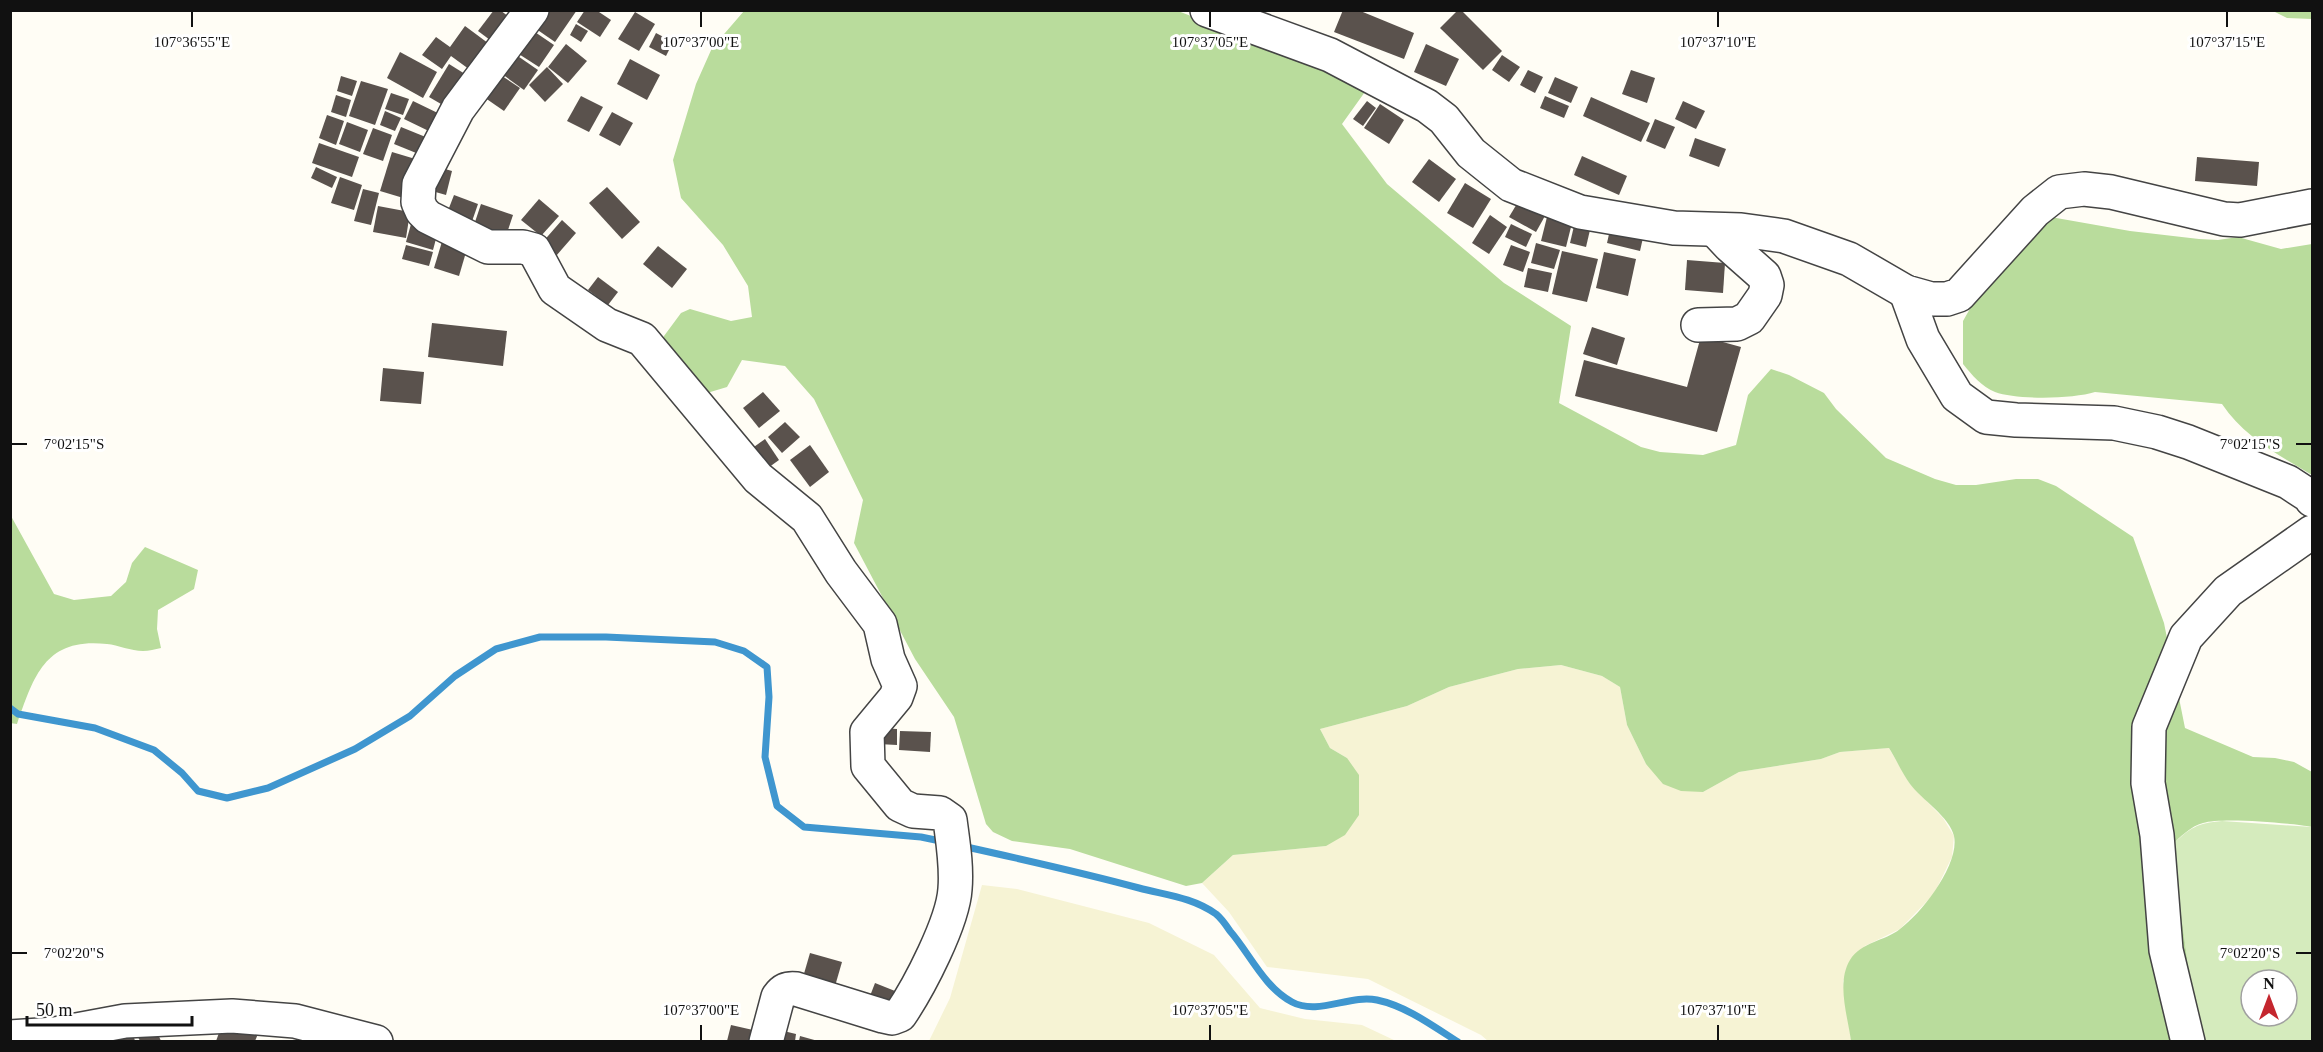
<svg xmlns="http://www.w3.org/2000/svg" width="2323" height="1052" font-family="'Times New Roman',serif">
  <rect width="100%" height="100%" fill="#fffdf5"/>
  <g fill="#f6f3d4">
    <path d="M 1561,665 L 1602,676 L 1620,687 L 1627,725 L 1646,764 L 1703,792 L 1739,772 L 1821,759 L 1840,752 L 1889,748 L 1910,784 L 1943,818 L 1954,836 L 1952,857 L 1934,894 L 1900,929 L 1865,946 L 1843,981 L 1851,1041 L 1488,1041 L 1481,1035 L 1368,979 L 1267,967 L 1229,912 L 1202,883 L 1233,855 L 1326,846 L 1347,758 L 1330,748 L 1320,729 L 1407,706 L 1449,687 L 1518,669 Z"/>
    <path d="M 982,885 L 1017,889 L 1149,923 L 1214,955 L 1260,1008 L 1305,1019 L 1362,1025 L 1396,1041 L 929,1041 L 950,998 Z"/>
  </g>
  <path fill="#d5ebbd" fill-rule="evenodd" d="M 2222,821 L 2312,827 L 2312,1041 L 2200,1041 L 2196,1025 L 2172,845 C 2190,828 2197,823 2222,821 ZM 2251,980 L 2287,980 L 2287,1016 L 2251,1016 Z"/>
  <g fill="#b9dc9c">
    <path d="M 744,11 L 1178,11 L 1342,74 L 1367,89 L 1342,124 L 1387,184 L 1504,283 L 1571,326 L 1559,403 L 1641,447 L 1660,452 L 1703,455 L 1736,445 L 1748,395 L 1771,369 L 1789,375 L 1824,393 L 1836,409 L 1886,458 L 1935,479 L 1956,485 L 1976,485 L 2016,479 L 2038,479 L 2056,486 L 2133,537 L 2164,623 L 2185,728 L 2253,757 L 2275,758 L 2294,762 L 2312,772 L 2312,827 C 2290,823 2222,817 2203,823 C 2191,826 2180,837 2172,845 L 2196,1025 L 2200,1042 L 1851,1041 C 1848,1017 1836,983 1850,960 C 1861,942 1885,941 1900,929 C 1922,913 1960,864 1954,836 C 1950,817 1921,799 1910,784 C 1902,773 1896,759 1889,748 L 1840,752 L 1821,759 L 1739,772 L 1703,792 L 1681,791 L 1663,784 L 1646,764 L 1627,725 L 1620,687 L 1602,676 L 1561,665 L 1518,669 L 1449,687 L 1407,706 L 1320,729 L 1330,748 L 1347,758 L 1359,775 L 1359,815 L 1345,835 L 1326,846 L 1233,855 L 1202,883 L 1186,886 L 1070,849 L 1012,841 L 993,832 L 986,824 L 954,717 L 915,659 L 854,543 L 863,500 L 814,399 L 785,366 L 742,360 L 727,387 L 707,393 L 658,360 L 664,336 L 681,313 L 690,309 L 731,321 L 752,317 L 748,286 L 723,245 L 681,198 L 673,160 L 696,84 L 712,48 Z"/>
    <path d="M 2273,11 L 2312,11 L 2312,19 L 2287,18 Z"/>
    <path d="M 2045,216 L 2130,231 L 2199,239 L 2218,240 L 2238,237 L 2281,249 L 2312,244 L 2312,475 C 2279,455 2244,437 2222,404 L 2095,392 C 2073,399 2017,400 1995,392 C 1982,387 1972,375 1963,364 L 1963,321 L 1984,284 Z"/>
    <path d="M 11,516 L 54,594 L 74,600 L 111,596 L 126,582 L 132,563 L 145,547 L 198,570 L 194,589 L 158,610 L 157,629 L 161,648 C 155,649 149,651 143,651 C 131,651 118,645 107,644 C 45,637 34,676 17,724 L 10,723 Z"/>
  </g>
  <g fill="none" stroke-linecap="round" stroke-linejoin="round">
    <g stroke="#3f96cf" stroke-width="7">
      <path d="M 10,708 L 18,714 L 95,728 L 154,750 L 182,773 L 198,791 L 227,798 L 268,788 L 355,749 L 410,716 L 455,676 L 496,649 L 540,637 L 606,637 L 715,642 L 744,651 L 767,667 L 769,697 L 765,757 L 777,806 L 804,827 L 921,837 L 945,842"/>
      <path d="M 962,846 C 1021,859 1080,872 1139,888 C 1165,895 1192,897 1216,914 C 1221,918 1226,925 1230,931 C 1250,954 1264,987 1292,1002 C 1318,1016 1350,994 1377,1000 C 1406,1006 1433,1026 1458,1042"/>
    </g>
  </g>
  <g fill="#5a524d">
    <path d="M 494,10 L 500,10 L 517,23 L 498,46 L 478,31 Z"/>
    <path d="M 539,10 L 577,10 L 555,42 L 529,24 Z"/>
    <path d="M 585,10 L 596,10 L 611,20 L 600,37 L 577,22 Z"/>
    <path d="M 1343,10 L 1358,10 L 1414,33 L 1404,59 L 1334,32 Z"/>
    <path d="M 1458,10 L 1461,10 L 1502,51 L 1483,70 L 1440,28 Z"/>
    <path d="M 635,12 L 655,24 L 639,51 L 618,39 Z"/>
    <path d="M 576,24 L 588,31 L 581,42 L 570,35 Z"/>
    <path d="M 465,26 L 496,49 L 477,75 L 451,56 L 442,69 L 422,55 L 436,37 L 450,47 Z"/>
    <path d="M 526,26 L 554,45 L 539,67 L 511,49 Z"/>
    <path d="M 656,33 L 673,42 L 666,56 L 649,47 Z"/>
    <path d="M 566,44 L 587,61 L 568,83 L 548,67 Z"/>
    <path d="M 1426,44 L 1459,59 L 1446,86 L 1414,72 Z"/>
    <path d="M 509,50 L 538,70 L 524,90 L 495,69 Z"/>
    <path d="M 400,52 L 437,72 L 423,98 L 387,78 Z"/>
    <path d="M 1502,55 L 1520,67 L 1509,82 L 1492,70 Z"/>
    <path d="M 630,59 L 660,75 L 647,100 L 617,84 Z"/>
    <path d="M 449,64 L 473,79 L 453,111 L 429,97 Z"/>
    <path d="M 547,67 L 563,84 L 545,102 L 529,85 Z"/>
    <path d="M 493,70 L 520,88 L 504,111 L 478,93 Z"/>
    <path d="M 1528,70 L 1543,77 L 1535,93 L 1520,85 Z"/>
    <path d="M 1631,70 L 1655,78 L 1647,103 L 1622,94 Z"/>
    <path d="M 341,76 L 357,81 L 352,96 L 337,91 Z"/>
    <path d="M 1555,77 L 1578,87 L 1571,103 L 1548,93 Z"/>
    <path d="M 361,81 L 388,89 L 375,125 L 349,116 Z"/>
    <path d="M 391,93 L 409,99 L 403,115 L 385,109 Z"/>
    <path d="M 336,95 L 351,100 L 346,117 L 331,112 Z"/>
    <path d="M 581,96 L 603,107 L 589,132 L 567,121 Z"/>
    <path d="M 1545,96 L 1569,106 L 1564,118 L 1540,108 Z"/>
    <path d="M 1591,97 L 1650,123 L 1641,142 L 1583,116 Z"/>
    <path d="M 413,101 L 446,117 L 437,135 L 404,119 Z"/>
    <path d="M 1367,101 L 1376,108 L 1363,126 L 1353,119 Z"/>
    <path d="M 1683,101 L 1705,111 L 1696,129 L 1675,119 Z"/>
    <path d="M 1380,104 L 1404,120 L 1389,144 L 1364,128 Z"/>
    <path d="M 385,111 L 401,118 L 395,131 L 380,125 Z"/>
    <path d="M 612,112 L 633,123 L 620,146 L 599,135 Z"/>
    <path d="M 327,115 L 344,121 L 336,145 L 319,138 Z"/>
    <path d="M 1655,119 L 1675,127 L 1665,149 L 1646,141 Z"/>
    <path d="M 347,122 L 368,130 L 360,152 L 339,144 Z"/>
    <path d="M 401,127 L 433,140 L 426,157 L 394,144 Z"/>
    <path d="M 373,128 L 392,135 L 383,161 L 363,154 Z"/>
    <path d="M 1695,138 L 1726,149 L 1719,167 L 1689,156 Z"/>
    <path d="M 319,143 L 359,157 L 352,177 L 312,163 Z"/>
    <path d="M 392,152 L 422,161 L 410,200 L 380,191 Z"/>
    <path d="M 1582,156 L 1627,176 L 1619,195 L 1574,175 Z"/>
    <path d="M 2197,157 L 2259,162 L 2257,186 L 2195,181 Z"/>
    <path d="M 1429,159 L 1456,179 L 1439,202 L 1412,182 Z"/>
    <path d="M 431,165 L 452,171 L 446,195 L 425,189 Z"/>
    <path d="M 316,167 L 337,177 L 332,188 L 311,178 Z"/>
    <path d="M 340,177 L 362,185 L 354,210 L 331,203 Z"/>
    <path d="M 1465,183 L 1491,199 L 1473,228 L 1447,213 Z"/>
    <path d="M 607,187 L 640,222 L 622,239 L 589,203 Z"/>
    <path d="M 363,189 L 379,193 L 371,225 L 354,221 Z"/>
    <path d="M 1524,192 L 1550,207 L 1536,232 L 1509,217 Z"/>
    <path d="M 454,195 L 478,204 L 469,230 L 444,221 Z"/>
    <path d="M 539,199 L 559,216 L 541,236 L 521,220 Z"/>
    <path d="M 481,204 L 513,215 L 504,242 L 472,231 Z"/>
    <path d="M 378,206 L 410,212 L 406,238 L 373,232 Z"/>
    <path d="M 1490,215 L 1507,227 L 1489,254 L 1472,243 Z"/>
    <path d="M 413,217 L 440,224 L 433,250 L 406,242 Z"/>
    <path d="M 1547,217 L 1572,223 L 1566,247 L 1541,241 Z"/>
    <path d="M 562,220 L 576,233 L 556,256 L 541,244 Z"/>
    <path d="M 1612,221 L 1645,229 L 1640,251 L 1607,243 Z"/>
    <path d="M 1511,224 L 1532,234 L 1526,247 L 1505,237 Z"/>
    <path d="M 1574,226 L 1590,230 L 1586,247 L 1570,243 Z"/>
    <path d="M 444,235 L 469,242 L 459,276 L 434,268 Z"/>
    <path d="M 1536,243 L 1560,250 L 1554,269 L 1531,263 Z"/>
    <path d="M 406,245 L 433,252 L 429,266 L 402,259 Z"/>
    <path d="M 1511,245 L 1530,252 L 1523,272 L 1503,265 Z"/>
    <path d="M 658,246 L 687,269 L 672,288 L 643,264 Z"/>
    <path d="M 1562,251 L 1598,259 L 1587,302 L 1552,294 Z"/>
    <path d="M 1604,252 L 1636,259 L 1628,296 L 1596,288 Z"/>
    <path d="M 1687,260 L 1725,263 L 1723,293 L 1685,290 Z"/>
    <path d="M 1528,268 L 1552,273 L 1548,292 L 1524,287 Z"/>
    <path d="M 598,277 L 618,292 L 608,305 L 588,290 Z"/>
    <path d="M 432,323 L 507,331 L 503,366 L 428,357 Z"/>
    <path d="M 1592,327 L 1625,338 L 1617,365 L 1583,354 Z"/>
    <path d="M 1701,336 L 1741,347 L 1717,432 L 1575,396 L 1584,360 L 1687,387 Z"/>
    <path d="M 383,368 L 424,372 L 421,404 L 380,401 Z"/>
    <path d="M 763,392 L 780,411 L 759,428 L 743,408 Z"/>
    <path d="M 785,422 L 800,437 L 782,453 L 768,437 Z"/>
    <path d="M 765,439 L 779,460 L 758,475 L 744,454 Z"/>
    <path d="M 810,445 L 829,472 L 810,487 L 790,460 Z"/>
    <path d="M 879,728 L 897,729 L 897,745 L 878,744 Z"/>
    <path d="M 900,731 L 931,732 L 930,752 L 899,750 Z"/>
    <path d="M 810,953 L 842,962 L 833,993 L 801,984 Z"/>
    <path d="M 875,983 L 895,991 L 889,1004 L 870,996 Z"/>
    <path d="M 223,1022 L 258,1034 L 255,1041 L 216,1041 Z"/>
    <path d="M 154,1025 L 161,1041 L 140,1041 L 136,1033 Z"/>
    <path d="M 731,1025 L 766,1033 L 764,1041 L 727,1041 Z"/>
    <path d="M 131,1027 L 135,1041 L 99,1041 Z"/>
    <path d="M 771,1028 L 796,1034 L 795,1041 L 768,1041 Z"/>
    <path d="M 800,1036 L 818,1041 L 799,1041 Z"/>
  </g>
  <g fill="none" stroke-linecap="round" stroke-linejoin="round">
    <defs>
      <g id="minor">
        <path d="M 532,10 L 458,109 L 419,184 L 418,202 L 422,211 L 428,217 L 488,247 L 523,247 L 534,250 L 555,289 L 607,325 L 642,339 L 758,478 L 807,518 L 841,572 L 880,624 L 888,659 L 900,686 L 896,697 L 867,732 L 868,766 L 900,805 L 913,811 L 940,813 L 950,820 C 953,843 957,866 955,889 C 953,922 919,987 900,1015 L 892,1018 L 883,1016 L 796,989 C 787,988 783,990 778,997 L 766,1042"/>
        <path d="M 1207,10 L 1330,55 L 1427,106 L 1444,119 L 1471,153 L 1511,185 L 1580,212 L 1674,228 L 1741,230 L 1784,236 L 1849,259 L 1906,292 L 1931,299 L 1947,299 L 1959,295 L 2035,211 L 2059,192 L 2084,189 L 2111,192 L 2224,219 L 2240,220 L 2312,206"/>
        <path d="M 1906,292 L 1923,339 L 1957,396 L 1986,417 L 2016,420 L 2114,423 L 2157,432 L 2188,442 L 2288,482 L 2311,497 L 2312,500"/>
        <path d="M 1698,325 L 1737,324 L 1749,318 L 1765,295 L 1767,285 L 1764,276 L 1730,246 L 1715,230"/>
        <path d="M 10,1037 L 55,1034 L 125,1021 L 232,1016 L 295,1021 L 376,1042"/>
        <path d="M 2188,1042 L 2166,950 L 2157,835 L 2148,783 L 2149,727 L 2186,637 L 2228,591 L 2312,532"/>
      </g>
    </defs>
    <use href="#minor" stroke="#444" stroke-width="36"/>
    <use href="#minor" stroke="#fff" stroke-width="33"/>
  </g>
  <path fill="none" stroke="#111" stroke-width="2" d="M 192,12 L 192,27M 701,12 L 701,27M 1210,12 L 1210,27M 1718,12 L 1718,27M 2227,12 L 2227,27M 12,444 L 27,444M 2296,444 L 2311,444M 12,953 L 27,953M 2296,953 L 2311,953M 701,1025 L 701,1040M 1210,1025 L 1210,1040M 1718,1025 L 1718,1040"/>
  <g font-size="15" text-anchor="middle" fill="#111" stroke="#fff" stroke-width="6" stroke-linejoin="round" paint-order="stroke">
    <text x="192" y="47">107°36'55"E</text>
    <text x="701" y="47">107°37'00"E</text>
    <text x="1210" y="47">107°37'05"E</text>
    <text x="1718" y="47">107°37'10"E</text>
    <text x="2227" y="47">107°37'15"E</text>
    <text x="74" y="449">7°02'15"S</text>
    <text x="2250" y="449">7°02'15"S</text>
    <text x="74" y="958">7°02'20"S</text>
    <text x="2250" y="958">7°02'20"S</text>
    <text x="701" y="1015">107°37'00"E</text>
    <text x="1210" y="1015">107°37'05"E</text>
    <text x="1718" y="1015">107°37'10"E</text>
  </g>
  <rect width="2323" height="1052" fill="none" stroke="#111111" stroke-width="24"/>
  <g transform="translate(2269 998)"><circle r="28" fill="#ffffff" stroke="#a0a0a0" stroke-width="1.5"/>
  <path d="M0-4.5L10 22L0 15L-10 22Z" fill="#c4262e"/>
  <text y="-9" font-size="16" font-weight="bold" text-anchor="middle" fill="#111111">N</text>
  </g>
  <path d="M27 1016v9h165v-9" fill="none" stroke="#111111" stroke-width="3"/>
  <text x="36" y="1016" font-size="18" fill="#111111" stroke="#ffffff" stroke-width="4.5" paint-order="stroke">50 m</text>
</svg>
